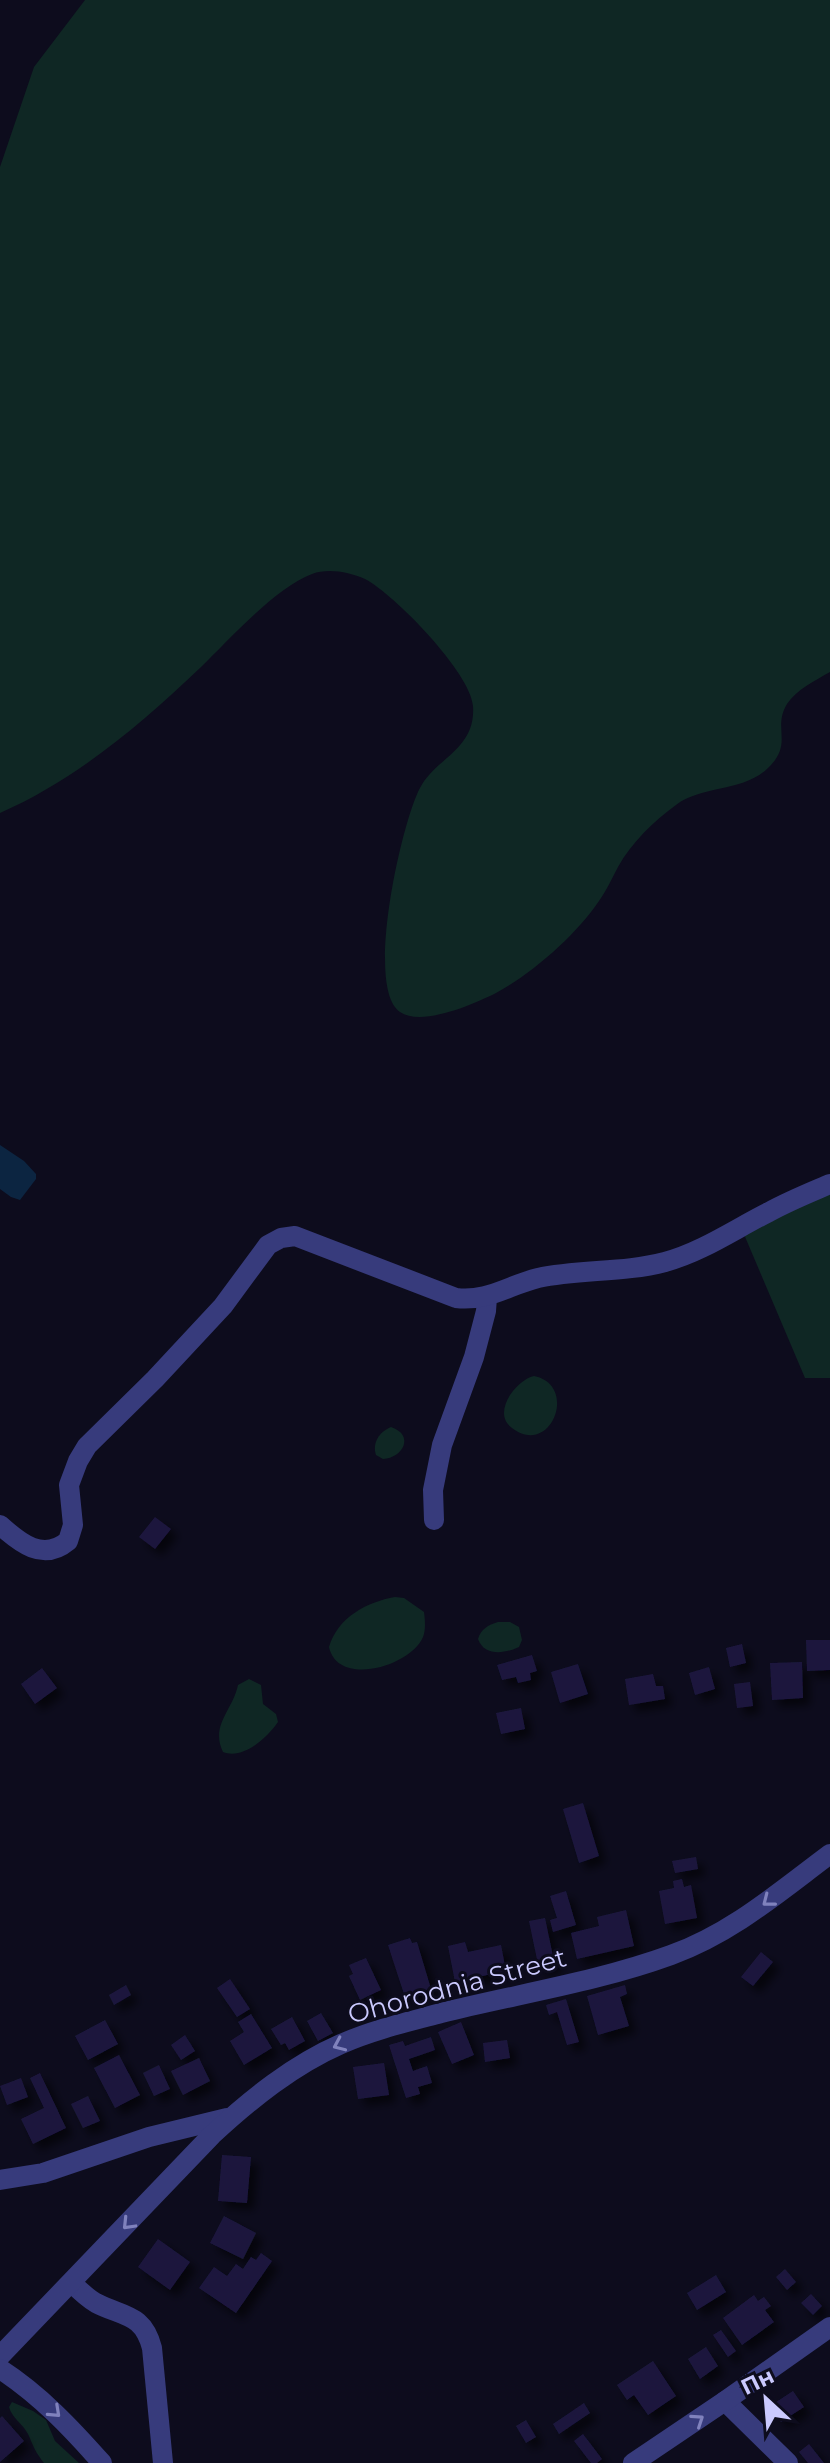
<svg xmlns="http://www.w3.org/2000/svg" width="830" height="2463" font-family="Montserrat,sans-serif">
  <defs>
    <filter id="shadow"><feDropShadow dx="7" dy="7" stdDeviation="4" flood-color="#0009"/></filter>
  </defs>
  <rect width="100%" height="100%" fill="#0d0c1d"/>
  <g fill="#0f2724">
    <path d="M 85,0 L 830,0 L 830,672 C 816,680 796,690 787,704 C 772,729 794,743 768,768 C 744,792 703,785 676,805 C 653,822 632,842 618,867 C 612,878 607,890 599,901 C 577,934 532,974 496,993 C 474,1004 422,1027 400,1012 C 364,988 402,821 420,788 C 435,758 476,750 473,706 C 471,673 394,594 365,579 C 349,572 328,568 312,574 C 275,588 229,640 200,668 C 140,725 77,779 0,813 L 0,167 L 34,67 Z"/>
    <path d="M 830,1191 L 830,1378 L 805,1378 L 743,1232 Z"/>
    <path d="M 534,1376 C 579,1385 551,1458 512,1428 C 491,1413 516,1380 534,1376 Z"/>
    <path d="M 391,1427 C 415,1435 403,1458 383,1459 L 376,1455 C 372,1443 379,1432 391,1427 Z"/>
    <path d="M 395,1597 L 404,1598 L 424,1612 C 425,1620 426,1630 423,1637 C 411,1666 338,1688 329,1647 C 338,1617 367,1602 395,1597 Z"/>
    <path d="M 498,1622 L 510,1622 L 519,1627 L 522,1640 L 519,1647 C 504,1654 484,1656 478,1639 C 481,1629 488,1625 498,1622 Z"/>
    <path d="M 249,1679 L 261,1685 L 263,1704 L 276,1714 L 278,1722 C 267,1738 243,1760 223,1752 C 210,1725 233,1710 238,1685 Z"/>
    <path d="M 12,2402 L 33,2411 L 46,2420 L 55,2441 L 79,2463 L 44,2463 C 34,2450 34,2447 28,2434 C 23,2424 12,2418 9,2407 Z"/>
  </g>
  <path fill="#0c2541" d="M 0,1145 L 24,1161 L 36,1174 L 36,1179 L 20,1200 L 11,1197 L 0,1189 Z"/>
  <g fill="#1c183e" filter="url(#shadow)">
    <path d="M 155,1517 L 171,1529 L 155,1549 L 139,1537 Z"/>
    <path d="M 806,1640 L 830,1640 L 830,1670 L 807,1671 Z"/>
    <path d="M 742,1644 L 746,1663 L 730,1667 L 726,1648 Z"/>
    <path d="M 532,1655 L 537,1671 L 530,1673 L 531,1680 L 518,1683 L 516,1677 L 502,1680 L 497,1665 Z"/>
    <path d="M 802,1662 L 803,1698 L 772,1700 L 770,1663 Z"/>
    <path d="M 578,1664 L 588,1694 L 560,1703 L 551,1672 Z"/>
    <path d="M 709,1667 L 715,1689 L 695,1695 L 689,1673 Z"/>
    <path d="M 42,1668 L 57,1688 L 35,1704 L 21,1684 Z"/>
    <path d="M 653,1674 L 656,1686 L 663,1686 L 665,1699 L 629,1705 L 625,1679 Z"/>
    <path d="M 750,1682 L 753,1706 L 737,1708 L 734,1684 Z"/>
    <path d="M 521,1708 L 525,1729 L 501,1734 L 496,1713 Z"/>
    <path d="M 583,1803 L 599,1856 L 579,1863 L 563,1809 Z"/>
    <path d="M 696,1857 L 698,1869 L 675,1873 L 672,1861 Z"/>
    <path d="M 682,1879 L 684,1887 L 691,1885 L 697,1918 L 665,1924 L 659,1891 L 674,1888 L 673,1881 Z"/>
    <path d="M 566,1891 L 576,1925 L 553,1932 L 550,1920 L 557,1918 L 550,1896 Z"/>
    <path d="M 626,1910 L 634,1946 L 577,1959 L 571,1933 L 599,1926 L 597,1917 Z"/>
    <path d="M 545,1918 L 555,1966 L 539,1969 L 529,1921 Z"/>
    <path d="M 410,1938 L 412,1943 L 417,1942 L 431,1989 L 405,1997 L 388,1945 Z"/>
    <path d="M 465,1942 L 468,1952 L 501,1945 L 506,1971 L 455,1982 L 448,1946 Z"/>
    <path d="M 761,1952 L 773,1962 L 753,1986 L 741,1977 Z"/>
    <path d="M 366,1958 L 381,1990 L 360,2000 L 349,1976 L 353,1974 L 349,1965 Z"/>
    <path d="M 230,1979 L 250,2009 L 237,2017 L 217,1988 Z"/>
    <path d="M 126,1985 L 131,1995 L 114,2005 L 109,1995 Z"/>
    <path d="M 625,1985 L 627,1994 L 620,1997 L 629,2026 L 598,2035 L 587,1996 Z"/>
    <path d="M 566,1999 L 579,2042 L 567,2045 L 557,2012 L 549,2015 L 546,2005 Z"/>
    <path d="M 321,2013 L 333,2033 L 318,2041 L 307,2021 Z"/>
    <path d="M 251,2014 L 272,2048 L 244,2065 L 230,2041 L 244,2032 L 238,2022 Z"/>
    <path d="M 292,2017 L 305,2041 L 289,2050 L 285,2043 L 281,2045 L 271,2029 Z"/>
    <path d="M 105,2020 L 118,2044 L 88,2060 L 75,2036 Z"/>
    <path d="M 461,2022 L 474,2055 L 452,2064 L 438,2032 Z"/>
    <path d="M 185,2035 L 195,2051 L 181,2060 L 171,2045 Z"/>
    <path d="M 431,2037 L 435,2050 L 409,2059 L 413,2071 L 427,2066 L 432,2083 L 418,2087 L 420,2094 L 406,2098 L 389,2045 L 403,2041 L 405,2046 Z"/>
    <path d="M 507,2040 L 510,2058 L 485,2062 L 483,2043 Z"/>
    <path d="M 119,2055 L 140,2095 L 115,2108 L 94,2068 Z"/>
    <path d="M 199,2058 L 210,2081 L 183,2095 L 171,2071 Z"/>
    <path d="M 384,2063 L 389,2095 L 358,2099 L 353,2067 Z"/>
    <path d="M 159,2065 L 170,2089 L 154,2096 L 143,2073 Z"/>
    <path d="M 40,2073 L 66,2128 L 33,2144 L 21,2119 L 44,2108 L 30,2078 Z"/>
    <path d="M 21,2078 L 28,2097 L 7,2105 L 0,2086 Z"/>
    <path d="M 88,2096 L 100,2121 L 83,2128 L 71,2104 Z"/>
    <path d="M 222,2155 L 251,2157 L 247,2203 L 218,2201 Z"/>
    <path d="M 224,2216 L 256,2233 L 243,2259 L 210,2243 Z"/>
    <path d="M 158,2239 L 190,2262 L 170,2290 L 138,2267 Z"/>
    <path d="M 261,2253 L 272,2261 L 236,2313 L 199,2288 L 214,2267 L 227,2276 L 236,2264 L 243,2269 L 251,2257 L 256,2260 Z"/>
    <path d="M 785,2269 L 796,2282 L 787,2290 L 776,2277 Z"/>
    <path d="M 716,2275 L 726,2292 L 697,2310 L 687,2293 Z"/>
    <path d="M 811,2294 L 822,2306 L 813,2315 L 801,2303 Z"/>
    <path d="M 754,2295 L 758,2301 L 764,2297 L 771,2306 L 765,2310 L 774,2322 L 742,2345 L 723,2318 Z"/>
    <path d="M 721,2330 L 736,2351 L 728,2357 L 713,2335 Z"/>
    <path d="M 706,2347 L 718,2366 L 700,2379 L 688,2359 Z"/>
    <path d="M 653,2361 L 676,2396 L 648,2415 L 634,2395 L 627,2400 L 617,2385 Z"/>
    <path d="M 793,2391 L 804,2407 L 781,2422 L 770,2406 Z"/>
    <path d="M 584,2403 L 590,2413 L 559,2434 L 553,2424 Z"/>
    <path d="M 2,2416 L 24,2441 L 0,2462 L 0,2418 Z"/>
    <path d="M 526,2420 L 536,2437 L 526,2443 L 516,2426 Z"/>
    <path d="M 583,2434 L 602,2459 L 597,2463 L 591,2463 L 574,2441 Z"/>
    <path d="M 809,2444 L 824,2463 L 808,2463 L 799,2452 Z"/>
  </g>
  <g fill="none" stroke-linecap="round" stroke-linejoin="round">
    <g stroke="#373b7c" stroke-width="20">
      <path d="M 434,1520 L 433,1490 L 442,1445 L 474,1357 L 486,1311 L 487,1297"/>
      <path d="M 0,1525 C 20,1543 43,1562 68,1541 L 73,1525 L 69,1485 L 78,1461 L 87,1446 L 155,1379 L 223,1306 L 268,1245 L 281,1238 L 295,1236 L 456,1298 C 487,1302 509,1285 538,1278 C 580,1269 623,1273 665,1262 C 702,1252 735,1229 769,1212 C 789,1201 809,1193 830,1184"/>
      <path d="M 0,2180 L 43,2173 L 149,2137 L 227,2118"/>
      <path d="M 72,2283 C 79,2290 87,2298 96,2303 C 123,2317 143,2313 152,2348 L 163,2463"/>
      <path d="M 0,2356 L 212,2135 C 251,2099 293,2065 341,2044 C 373,2030 407,2022 441,2013 C 517,1994 597,1982 671,1955 C 732,1933 779,1892 830,1854"/>
      <path d="M 0,2369 C 40,2395 71,2428 102,2463"/>
      <path d="M 725,2401 L 788,2463"/>
      <path d="M 633,2463 L 725,2401 L 830,2327"/>
    </g>
  </g>
  <defs><path id="oneway-chevron" d="M-2-3.5L2.5 0L-2 3.5" fill="none" stroke-width="1.6" stroke-linecap="round" stroke-linejoin="round" transform="scale(2)"/></defs>
  <g stroke="#8082bd">
    <use href="#oneway-chevron" transform="translate(768 1901) rotate(142)"/>
    <use href="#oneway-chevron" transform="translate(339 2045) rotate(156)"/>
    <use href="#oneway-chevron" transform="translate(128 2224) rotate(134)"/>
    <use href="#oneway-chevron" transform="translate(55 2412) rotate(43)"/>
    <use href="#oneway-chevron" transform="translate(698 2420) rotate(-34)"/>
  </g>
  <g text-anchor="middle" stroke-width="6" stroke-linejoin="round" paint-order="stroke">
    <g font-size="26" fill="#cac9fe" stroke="#0d0c1d">
      <text transform="translate(457 1986) rotate(-15)" y="9">Ohorodnia Street</text>
    </g>
  </g>
  <g transform="translate(766 2399) rotate(334)" stroke="#0d0c1d" stroke-width="6" paint-order="stroke">
  <path d="M0-6L14 30L0 20L-14 30Z" fill="#cac9fe"/>
  <text y="-12" font-size="22" font-weight="bold" text-anchor="middle" fill="#cac9fe">Пн</text>
  </g>
</svg>
